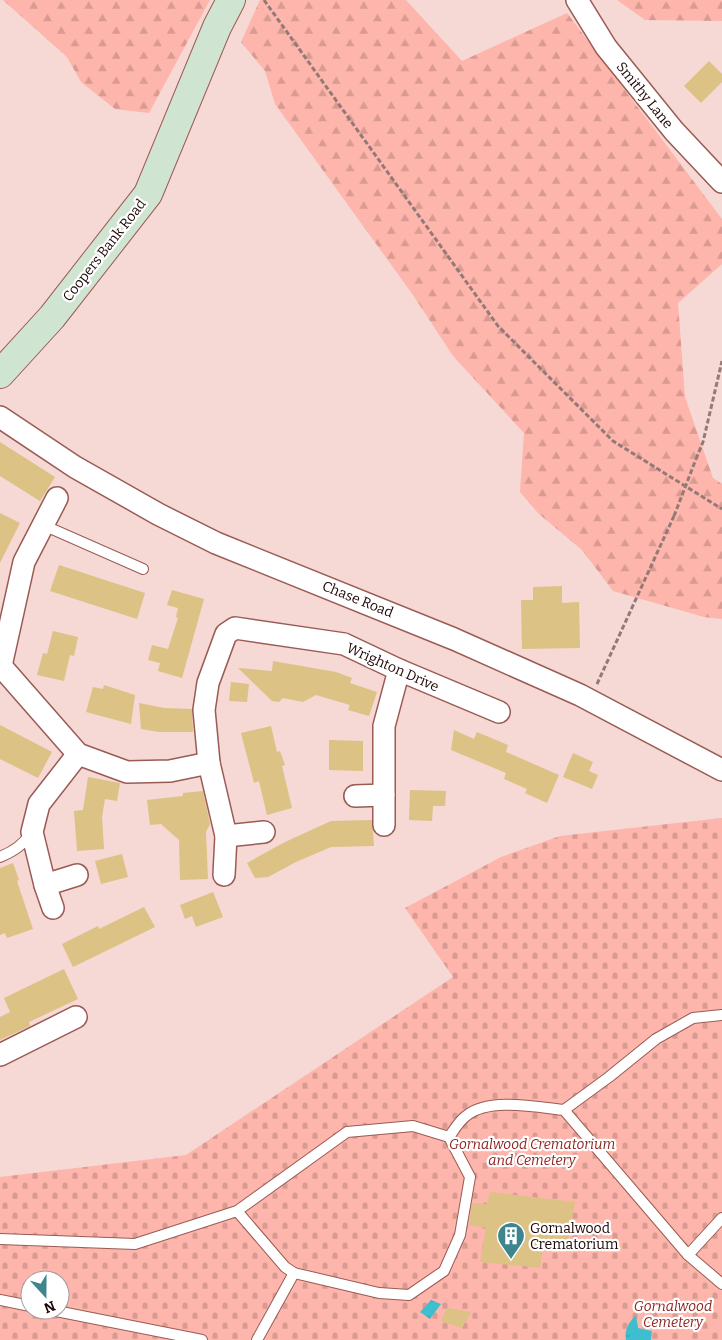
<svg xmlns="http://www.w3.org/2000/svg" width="722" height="1340" font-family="Bitter,serif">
  <defs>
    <pattern id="forest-firs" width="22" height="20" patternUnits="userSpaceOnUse" patternTransform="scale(1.25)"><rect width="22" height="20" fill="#feb5ab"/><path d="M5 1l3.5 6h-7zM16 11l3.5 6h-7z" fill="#d99a92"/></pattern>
    <pattern id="cemetery-stones" width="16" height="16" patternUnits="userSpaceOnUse" patternTransform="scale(1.25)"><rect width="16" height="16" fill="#feb5ab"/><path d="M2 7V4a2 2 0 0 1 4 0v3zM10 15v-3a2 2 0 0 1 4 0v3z" fill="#d99a92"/></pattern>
    <pattern id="water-ripples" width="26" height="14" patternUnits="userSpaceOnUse" patternTransform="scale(1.25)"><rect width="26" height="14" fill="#3ebfcf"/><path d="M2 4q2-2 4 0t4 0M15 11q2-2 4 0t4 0" fill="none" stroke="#36a3b0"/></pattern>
  </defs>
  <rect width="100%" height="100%" fill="#f6d8d4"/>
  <g fill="url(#forest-firs)">
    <path d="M 3,0 L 210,0 L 149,113 L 115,109 L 81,82 L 67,57 Z"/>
    <path d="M 260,0 L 406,0 L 462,61 L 567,13 L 722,219 L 722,264 L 678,303 L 685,397 L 713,478 L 722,484 L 722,619 L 704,617 L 613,591 L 582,550 L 539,514 L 520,492 L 524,433 L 453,356 L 413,295 L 275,104 L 265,71 L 241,42 Z"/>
    <path d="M 617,0 L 722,0 L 722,21 L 645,20 Z"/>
  </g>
  <path fill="url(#cemetery-stones)" fill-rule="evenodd" d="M 722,818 L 722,1340 L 0,1340 L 0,1177 L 186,1155 L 453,977 L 405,908 L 501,857 L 560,836 ZM 30,1280 L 60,1280 L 60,1310 L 30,1310 Z"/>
  <g fill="url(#water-ripples)">
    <path d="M 431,1300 L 441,1304 L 430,1319 L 420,1312 Z"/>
    <path d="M 636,1315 L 638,1328 L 652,1331 L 651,1340 L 626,1340 C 624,1330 629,1322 636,1315 Z"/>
  </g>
  <g fill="#dcc285">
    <path d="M 709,61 L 722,74 L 722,82 L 701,103 L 684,86 Z"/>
    <path d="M 0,442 L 55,477 L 40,501 L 0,476 Z"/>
    <path d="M 0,513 L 20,523 L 0,563 Z"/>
    <path d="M 59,565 L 145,593 L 137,619 L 50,591 Z"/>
    <path d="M 562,586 L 562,603 L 579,602 L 580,648 L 522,649 L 521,600 L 533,600 L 533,587 Z"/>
    <path d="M 172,590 L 204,599 L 182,678 L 158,671 L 160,663 L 148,660 L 152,645 L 168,649 L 178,618 L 176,617 L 178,608 L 167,605 Z"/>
    <path d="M 53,631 L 78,637 L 74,656 L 70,655 L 64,681 L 37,675 L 43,653 L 47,654 Z"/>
    <path d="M 273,661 L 336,672 L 352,678 L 350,683 L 377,692 L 369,716 L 348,710 L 350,705 L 316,695 L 303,702 L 283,698 L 279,702 L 272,701 L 238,668 L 272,671 Z"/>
    <path d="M 231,682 L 249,684 L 247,702 L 229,701 Z"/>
    <path d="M 104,685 L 135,695 L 131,724 L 86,712 L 93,687 L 103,689 Z"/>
    <path d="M 139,703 L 164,708 L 192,709 L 193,732 L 159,732 L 141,729 Z"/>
    <path d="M 0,725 L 52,752 L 38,778 L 0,759 Z"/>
    <path d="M 271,726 L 277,752 L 280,751 L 285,765 L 282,766 L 292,808 L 267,815 L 259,781 L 254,783 L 241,733 Z"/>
    <path d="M 454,730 L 474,739 L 477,732 L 508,745 L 506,752 L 559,775 L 547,803 L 525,793 L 527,789 L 504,779 L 506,773 L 451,750 Z"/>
    <path d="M 329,740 L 363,741 L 363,771 L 329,770 Z"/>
    <path d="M 573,753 L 593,762 L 589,771 L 598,775 L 592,789 L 563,777 Z"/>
    <path d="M 88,777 L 120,783 L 117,801 L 105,799 L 102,817 L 104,849 L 77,851 L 74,811 L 83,810 Z"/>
    <path d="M 410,790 L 446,791 L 445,806 L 433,806 L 432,821 L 409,820 Z"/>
    <path d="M 203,791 L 210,824 L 206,832 L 208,879 L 180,880 L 179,840 L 161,824 L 150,825 L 147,800 L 183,796 L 183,793 Z"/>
    <path d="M 372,820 L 374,846 L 331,847 L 296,862 L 268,877 L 255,878 L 247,863 L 283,843 L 331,821 Z"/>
    <path d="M 122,854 L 128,877 L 101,884 L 95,861 Z"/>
    <path d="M 13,863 L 19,880 L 17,881 L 33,929 L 7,938 L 5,933 L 0,935 L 0,868 Z"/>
    <path d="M 213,892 L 223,917 L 196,927 L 192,916 L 185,919 L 180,905 Z"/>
    <path d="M 144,907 L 155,927 L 73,967 L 62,944 L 98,926 L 99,929 Z"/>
    <path d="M 64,969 L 78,999 L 29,1022 L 30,1026 L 0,1040 L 0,1017 L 10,1012 L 4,998 Z"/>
    <path d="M 490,1192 L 575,1202 L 567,1246 L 544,1242 L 540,1268 L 480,1262 L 486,1228 L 469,1225 L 472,1203 L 487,1204 Z"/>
    <path d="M 447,1308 L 471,1312 L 462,1328 L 441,1321 Z"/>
  </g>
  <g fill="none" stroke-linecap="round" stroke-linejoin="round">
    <defs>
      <g id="lane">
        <path d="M 43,525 L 143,569"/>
        <path d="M 0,857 C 14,851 23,845 31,833"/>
        <path d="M 564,1110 L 609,1077 L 656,1039 L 693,1018 L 722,1015"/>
        <path d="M 449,1137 C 454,1130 459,1121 466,1116 C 488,1097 537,1107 564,1110 L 688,1255 L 722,1218"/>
        <path d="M 0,1239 L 135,1244 L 237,1211 L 347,1132 L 413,1126 L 449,1137 L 470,1177 L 460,1235 L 444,1271 L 409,1295 L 379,1293 L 294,1273 L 285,1267 L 237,1211"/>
        <path d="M 688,1255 L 722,1284"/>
        <path d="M 0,1300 L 30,1306"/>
        <path d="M 51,1310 L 202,1340"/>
        <path d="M 257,1340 L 294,1273"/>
      </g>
      <g id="street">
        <path d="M 577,0 L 606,47 L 674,131 L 722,182"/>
        <path d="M 0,417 L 75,467 L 158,514 L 216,543 L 454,639 L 580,695 L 722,770"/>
        <path d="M 0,665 L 78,754 L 127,772 L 170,771 L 209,763"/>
        <path d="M 1,666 L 24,562 L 57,498"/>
        <path d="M 355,796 L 384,795"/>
        <path d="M 384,825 L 384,726 L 399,670"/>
        <path d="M 226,836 L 264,832"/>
        <path d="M 224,875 L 226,836 L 209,763 L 204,710 L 208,683 L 226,634 L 235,628 L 344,644 L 399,670 L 499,712"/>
        <path d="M 45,885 L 77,875"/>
        <path d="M 53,908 L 45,885 L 32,832 L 39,804 L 78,754"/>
        <path d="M 0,1055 L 76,1017"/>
      </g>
      <path id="secondary" d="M 0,374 L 52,317 L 148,194 L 217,27 L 231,0"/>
    </defs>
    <use href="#lane" stroke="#9a5b54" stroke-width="12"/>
    <use href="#street" stroke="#9a5b54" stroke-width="24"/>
    <use href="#secondary" stroke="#9a5b54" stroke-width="30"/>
    <g stroke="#947a77" stroke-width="3" stroke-dasharray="5 2.5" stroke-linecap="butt">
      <path d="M 264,0 L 498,326 L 613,441 L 722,509"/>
      <path d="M 696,459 L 703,442 L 722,361"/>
      <path d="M 597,684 L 674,516"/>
    </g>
    <use href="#lane" stroke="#fff" stroke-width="10"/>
    <use href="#street" stroke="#fff" stroke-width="21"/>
    <use href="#secondary" stroke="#cfe5d2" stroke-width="28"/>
    <path stroke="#947a77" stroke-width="3" stroke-dasharray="5 2.5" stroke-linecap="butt" d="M 674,516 L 696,459"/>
  </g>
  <defs>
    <symbol id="building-pin" viewBox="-11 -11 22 30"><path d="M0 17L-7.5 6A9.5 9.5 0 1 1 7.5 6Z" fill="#3e858e" stroke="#fff"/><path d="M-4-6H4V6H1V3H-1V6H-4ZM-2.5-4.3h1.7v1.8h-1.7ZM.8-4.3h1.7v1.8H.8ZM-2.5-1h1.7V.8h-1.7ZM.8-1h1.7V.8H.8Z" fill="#fff"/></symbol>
  </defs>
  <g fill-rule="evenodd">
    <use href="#building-pin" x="495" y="1220" width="32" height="43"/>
  </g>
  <g text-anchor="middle" stroke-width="4.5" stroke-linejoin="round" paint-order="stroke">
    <g font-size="14" fill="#1d0605" stroke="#fff">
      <text transform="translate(645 95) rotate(51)" y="5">Smithy Lane</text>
      <text transform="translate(104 250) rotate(-52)" y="5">Coopers Bank Road</text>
      <text transform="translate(358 599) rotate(22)" y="5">Chase Road</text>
      <text transform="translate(393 667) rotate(24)" y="5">Wrighton Drive</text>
    </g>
    <g font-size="14" font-style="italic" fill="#8d2420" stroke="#fff">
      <text x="532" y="1149">Gornalwood Crematorium<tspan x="532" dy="16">and Cemetery</tspan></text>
      <text x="673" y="1311">Gornalwood<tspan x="673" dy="16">Cemetery</tspan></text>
    </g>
    <g font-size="14" fill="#1d0605" stroke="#fff" text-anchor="start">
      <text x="530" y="1233">Gornalwood<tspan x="530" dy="16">Crematorium</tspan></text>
    </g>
  </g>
  <g transform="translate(45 1295) rotate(159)"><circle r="24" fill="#ffffff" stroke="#a59b9b"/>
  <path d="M0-4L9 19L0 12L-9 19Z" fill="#3e858e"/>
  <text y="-8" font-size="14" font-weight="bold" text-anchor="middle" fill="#1d0605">N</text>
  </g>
</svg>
